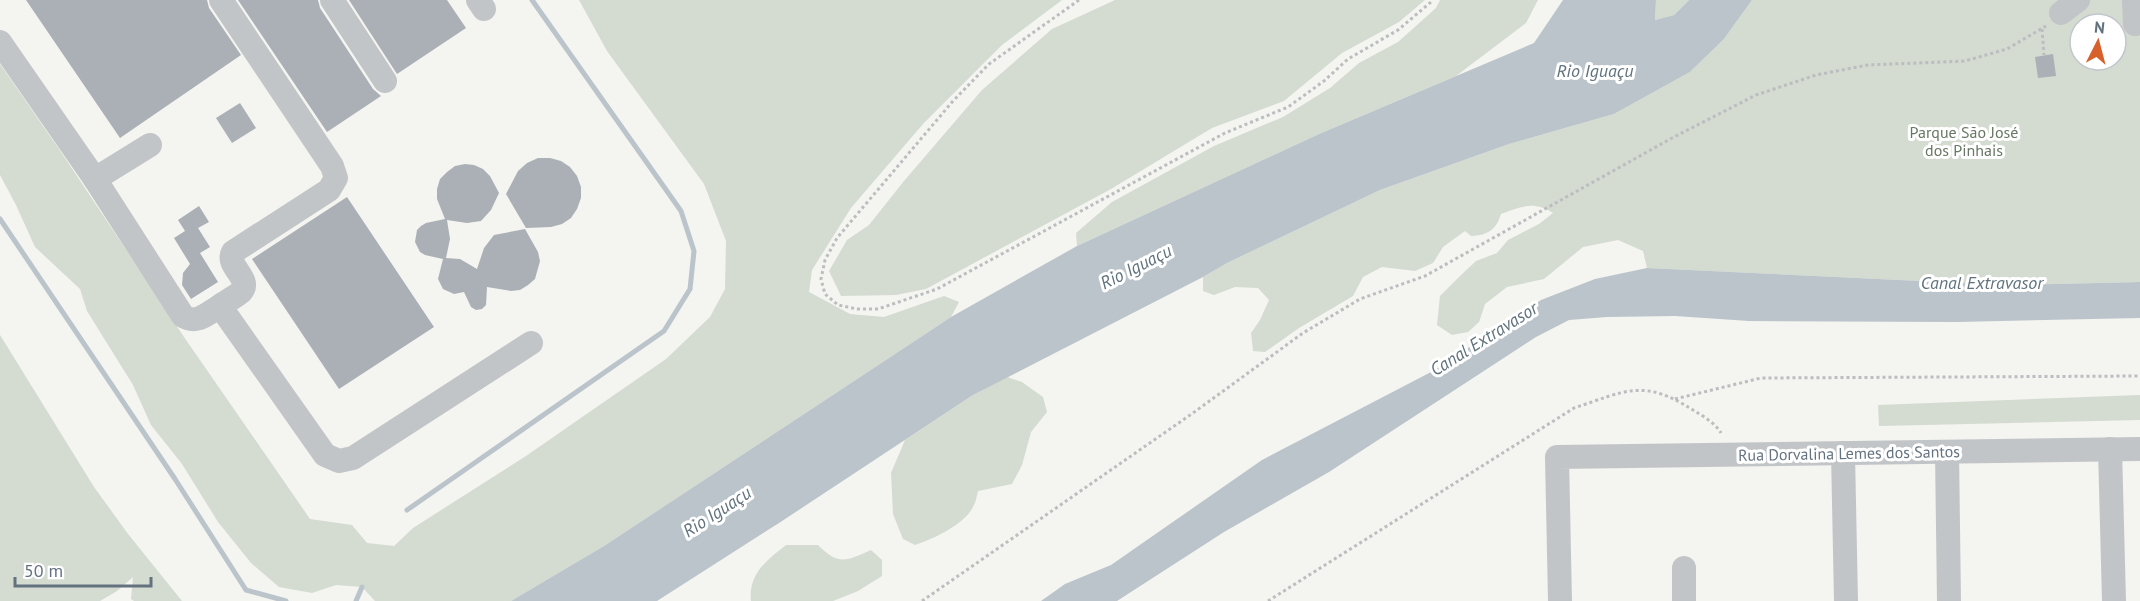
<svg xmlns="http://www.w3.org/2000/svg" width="2140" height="601" font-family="'PT Sans',sans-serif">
  <rect width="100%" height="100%" fill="#f4f4f0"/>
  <g fill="#d4dbd1" fill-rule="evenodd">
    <path d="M 579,0 L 1062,0 L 1002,45 L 923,124 L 851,208 L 812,270 L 809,292 L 850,314 L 884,317 L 944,296 L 959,302 L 951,317 L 604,546 L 511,601 L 375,601 L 362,587 L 336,585 L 312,593 L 279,587 L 251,563 L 218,522 L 182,464 L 151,425 L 133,385 L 87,311 L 80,289 L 35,247 L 16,205 L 0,175 L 0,64 L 61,152 L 184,337 L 310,519 L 352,525 L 367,543 L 394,546 L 413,528 L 526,456 L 666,359 L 710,317 L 725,289 L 726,241 L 704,184 L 607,51 Z"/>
    <path d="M 1115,0 L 1425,0 L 1399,22 L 1342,53 L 1284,101 L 1212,128 L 1111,189 L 926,289 L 896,295 L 841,296 L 829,271 L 847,240 L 869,225 L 904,181 L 982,90 L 1052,29 Z"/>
    <path d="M 1440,0 L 1538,0 L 1526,23 L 1456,76 L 1319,134 L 1077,246 L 1076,233 L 1112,202 L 1214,146 L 1283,117 L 1330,88 L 1359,63 L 1398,42 L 1436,8 Z"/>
    <path d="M 1656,0 L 1689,0 L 1674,15 L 1655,20 Z"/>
    <path d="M 1752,0 L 2140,0 L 2140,282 L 2005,285 L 1647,268 L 1643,251 L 1618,240 L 1583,247 L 1544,279 L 1507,287 L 1485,304 L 1479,322 L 1468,332 L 1452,335 L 1437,325 L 1440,296 L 1459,277 L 1476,261 L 1497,253 L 1508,240 L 1539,224 L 1553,213 C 1535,201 1521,206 1501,214 C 1496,230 1488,235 1471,236 L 1465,231 L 1443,247 L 1433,263 L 1415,271 L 1382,267 L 1363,277 L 1353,296 L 1299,328 L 1265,352 L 1253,351 L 1251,333 L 1260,320 L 1269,300 L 1258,288 L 1235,287 L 1214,295 L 1203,291 L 1203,277 L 1227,263 L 1380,190 L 1509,144 L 1614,114 L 1690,72 L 1724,39 ZM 2080,24 L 2116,24 L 2116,60 L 2080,60 Z"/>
    <path d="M 0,335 L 94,487 L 128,534 L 182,601 L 134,601 L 131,599 L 133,577 L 117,591 L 100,601 L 0,601 Z"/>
    <path d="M 1007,377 L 1022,382 L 1043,397 L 1047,412 L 1031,432 L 1022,465 L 1012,484 L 978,491 C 977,495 976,501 974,505 C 966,524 933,539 915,545 L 903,539 L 893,514 L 891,473 L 905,440 L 973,395 Z"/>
    <path d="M 2140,395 L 2140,420 L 1879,426 L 1878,405 Z"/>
    <path d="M 786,545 L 818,545 C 839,566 846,561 871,550 L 882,560 L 882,576 L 858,591 L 833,601 L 751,601 C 748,574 767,560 786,545 Z"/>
  </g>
  <g fill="#bbc4ca">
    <path d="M 1563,0 L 1656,0 L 1655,20 L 1674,15 L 1689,0 L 1752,0 L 1724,39 L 1690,72 L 1614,114 L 1509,144 L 1380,190 L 1227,263 L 1203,277 L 973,395 L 779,523 L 657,601 L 511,601 L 604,546 L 951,317 L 1077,246 L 1319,134 L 1534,43 Z"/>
    <path d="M 1647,268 L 2005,285 L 2140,282 L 2140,318 L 1957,322 L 1749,321 L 1675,316 L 1607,317 L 1569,320 L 1536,337 L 1329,472 L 1224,532 L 1117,601 L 1041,601 L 1065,584 L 1111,565 L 1262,460 L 1433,371 L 1541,300 L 1595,279 Z"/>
  </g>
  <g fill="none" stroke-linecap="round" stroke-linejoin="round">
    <g stroke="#bbc4ca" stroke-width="5">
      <path d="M 0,219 L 175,479 L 246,590 L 286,601"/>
      <path d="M 407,510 L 664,331 L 690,289 L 694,251 L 681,211 L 532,0"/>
      <path d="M 356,601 L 362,587"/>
    </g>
  </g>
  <g fill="#aab0b6">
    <path d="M 26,0 L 207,0 L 209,8 L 241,55 L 120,138 Z"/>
    <path d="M 238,0 L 318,0 L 320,8 L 373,89 L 381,96 L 327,132 Z"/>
    <path d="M 349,0 L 447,0 L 466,28 L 397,74 Z"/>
    <path d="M 2053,54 L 2056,76 L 2038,78 L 2035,57 Z"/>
    <path d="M 240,103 L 256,128 L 232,143 L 216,118 Z"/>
    <path d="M 538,158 L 550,158 L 561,161 L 570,167 L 577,176 L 581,187 L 581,198 L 577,209 L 571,218 L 562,224 L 551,227 L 526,228 L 506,194 L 518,171 L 527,163 Z"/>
    <path d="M 465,164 L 474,165 L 483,169 L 490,176 L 499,193 L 491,210 L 481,221 L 467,223 L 447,220 L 450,239 L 446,258 L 460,259 L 477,269 L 484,248 L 494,235 L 525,229 L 538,252 L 540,261 L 535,279 L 528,285 L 520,290 L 511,291 L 487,287 L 486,305 L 482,309 L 476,310 L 471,307 L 464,292 L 454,294 L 443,289 L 438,279 L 443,259 L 425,255 L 420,252 L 415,242 L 417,230 L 421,226 L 426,223 L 445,219 L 437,199 L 437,189 L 440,179 L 447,172 L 455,166 Z"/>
    <path d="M 347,197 L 434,327 L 339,389 L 252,259 Z"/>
    <path d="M 199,206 L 209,222 L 198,228 L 210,247 L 200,253 L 218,282 L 191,299 L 182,285 L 183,273 L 190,264 L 174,238 L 185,231 L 178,220 Z"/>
  </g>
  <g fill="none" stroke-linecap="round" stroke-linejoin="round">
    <g stroke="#bbbdbf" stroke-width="3" stroke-dasharray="3 3" stroke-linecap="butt">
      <path d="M 1079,0 L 989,64 L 953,101 L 837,238 L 825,260 L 821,279 L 825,294 L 838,305 L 857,309 L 878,309 L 937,289 L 1225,133 L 1288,107 L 1324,81 L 1348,59 L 1398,30 L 1431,2"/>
      <path d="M 2042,29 L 2044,55"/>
      <path d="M 1675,399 L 1761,378 L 2140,376"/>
      <path d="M 922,601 L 1193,413 L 1303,333 L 1360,299 L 1425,276 L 1672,138 L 1756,95 L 1816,75 L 1868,65 L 1965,61 L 2007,49 L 2046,26"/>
      <path d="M 1268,601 L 1574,408 C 1626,391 1643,378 1693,410 C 1703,416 1715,423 1721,433"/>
    </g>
    <g stroke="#c2c5c8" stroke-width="24">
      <path d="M 332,0 L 385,81"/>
      <path d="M 478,0 L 484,9"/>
      <path d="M 2134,0 L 2135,24"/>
      <path d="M 2061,13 L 2078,0"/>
      <path d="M 0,42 L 95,179 L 183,316 C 197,325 208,313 220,306 L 325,455 L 339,461 L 353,458 L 531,343"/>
      <path d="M 95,179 L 150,145"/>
      <path d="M 220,306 C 227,301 235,297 241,292 C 253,279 225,266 233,252 L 329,190 L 336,178 L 332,166 L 221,0"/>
      <path d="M 2110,449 L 2114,601"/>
      <path d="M 1947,452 L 1949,601"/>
      <path d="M 1843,453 L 1846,601"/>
      <path d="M 1684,568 L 1684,601"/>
      <path d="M 1560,601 L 1557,457 L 2140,449"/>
    </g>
  </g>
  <g text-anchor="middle" stroke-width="6" stroke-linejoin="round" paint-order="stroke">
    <g font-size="16" fill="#667763" stroke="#fff">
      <text x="1964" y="138">Parque São José<tspan x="1964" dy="18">dos Pinhais</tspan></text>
    </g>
    <g font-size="16" fill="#647280" stroke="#fff">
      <text transform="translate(1849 453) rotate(-1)" y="6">Rua Dorvalina Lemes dos Santos</text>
    </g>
    <g font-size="18" font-style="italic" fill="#60737d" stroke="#fff">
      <text x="1595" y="77">Rio Iguaçu</text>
      <text transform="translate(1136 267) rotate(-27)" y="6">Rio Iguaçu</text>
      <text x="1982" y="289">Canal Extravasor</text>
      <text transform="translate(1484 339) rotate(-32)" y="6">Canal Extravasor</text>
      <text transform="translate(717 512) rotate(-33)" y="6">Rio Iguaçu</text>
    </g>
  </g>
  <g transform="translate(2098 42) rotate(6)"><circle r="28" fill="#ffffff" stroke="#c1c7cc" stroke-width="1.5"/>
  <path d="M0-4.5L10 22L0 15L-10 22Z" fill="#d8602b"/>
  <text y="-9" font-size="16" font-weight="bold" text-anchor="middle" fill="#647280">N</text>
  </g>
  <path d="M15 577v9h136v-9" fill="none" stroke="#647280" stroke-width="3"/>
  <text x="24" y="577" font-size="18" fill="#647280" stroke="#ffffff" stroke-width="4.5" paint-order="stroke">50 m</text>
</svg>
